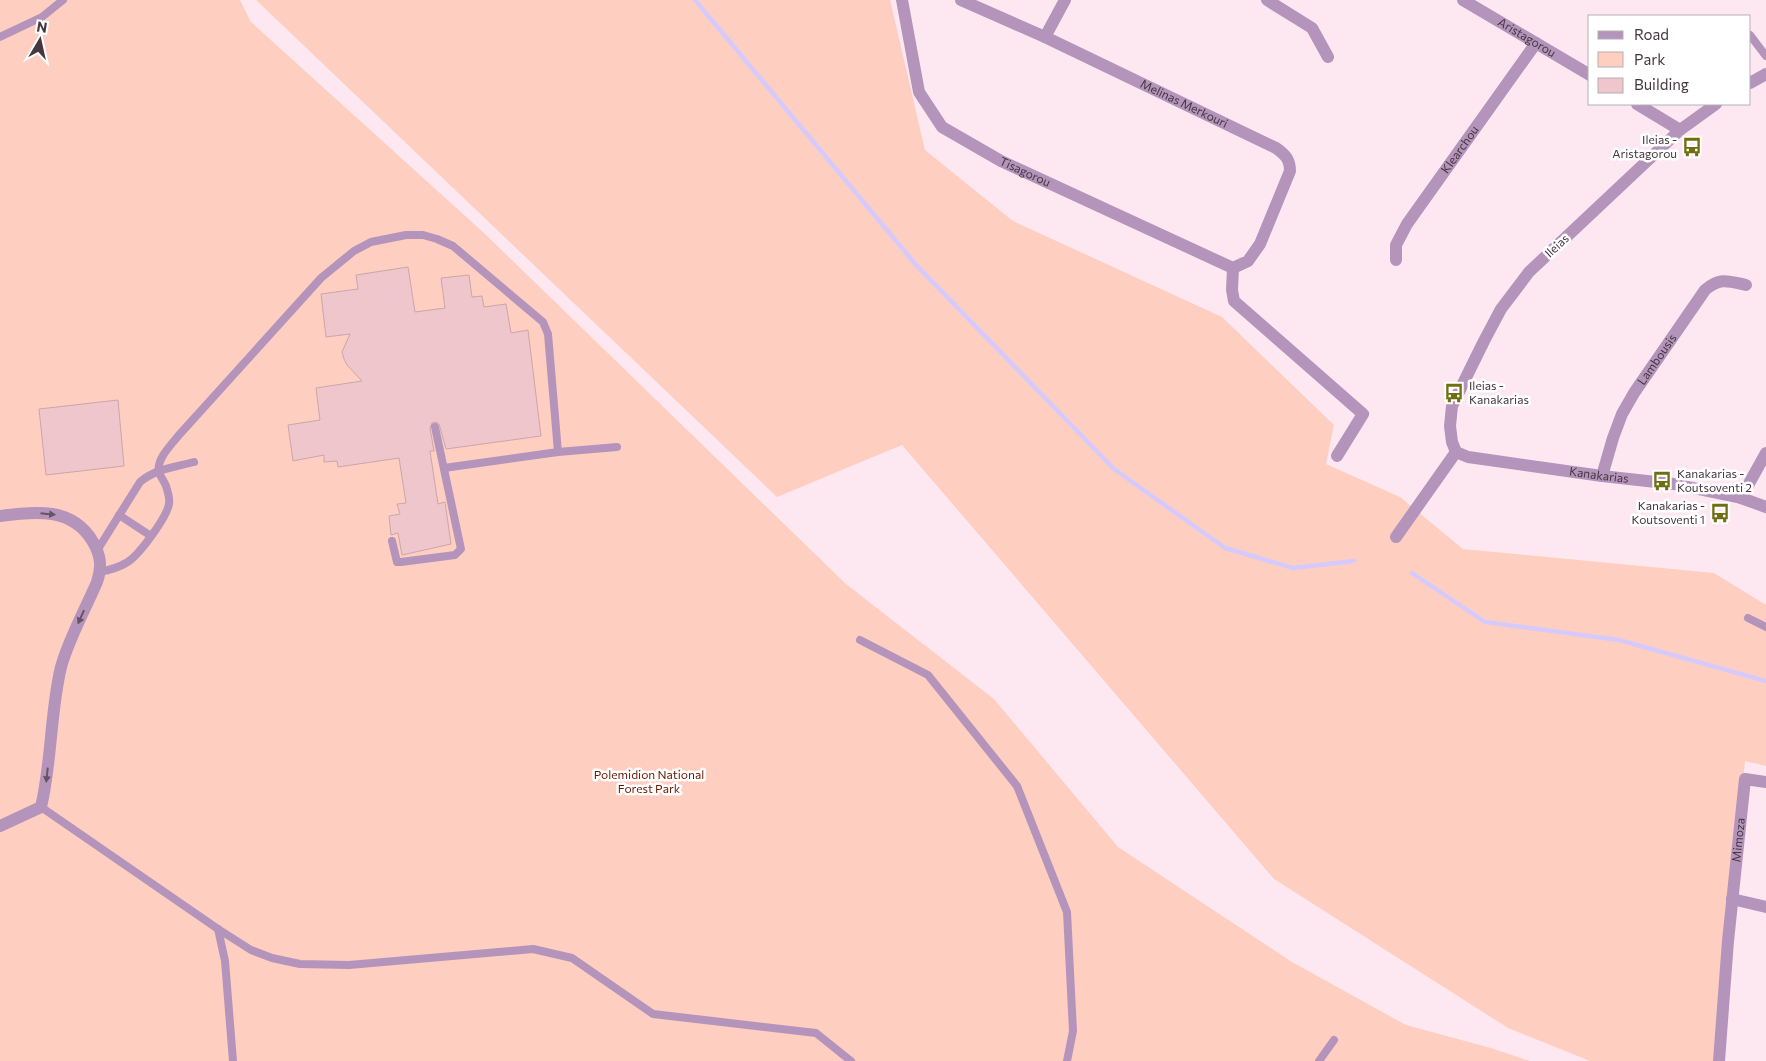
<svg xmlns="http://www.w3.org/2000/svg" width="1766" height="1061" font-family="Commissioner,sans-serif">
  <rect width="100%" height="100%" fill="#fde8f2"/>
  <g fill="#fecec1">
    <path d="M 0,0 L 240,0 L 251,22 L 484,233 L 846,584 L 994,699 L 1118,847 L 1292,962 L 1406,1025 L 1491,1048 L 1530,1061 L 0,1061 Z"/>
    <path d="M 256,0 L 890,0 L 925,150 L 1013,221 L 1222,317 L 1334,425 L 1326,464 L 1400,497 L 1463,549 L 1714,573 L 1766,605 L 1766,766 L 1745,761 L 1715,1061 L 1590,1061 L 1508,1028 L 1274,879 L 902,445 L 777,497 Z"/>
  </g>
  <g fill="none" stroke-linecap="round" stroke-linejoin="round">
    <g stroke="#d6cafd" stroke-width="4.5">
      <path d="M 695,0 L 916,265 L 1114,469 L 1225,548 L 1293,568 L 1354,561"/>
      <path d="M 1412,573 L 1485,622 L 1619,640 L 1766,681"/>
    </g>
  </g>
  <g fill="#eec6cb" stroke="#cca6aa">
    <path d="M 408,267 L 415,312 L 445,308 L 441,278 L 469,275 L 472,297 L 482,296 L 484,307 L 506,304 L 511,333 L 528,330 L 541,436 L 446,449 L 439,424 L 436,422 L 432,423 L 430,428 L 434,451 L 430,451 L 438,504 L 445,502 L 451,544 L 402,555 L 398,533 L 391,535 L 389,516 L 400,514 L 397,504 L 406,503 L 399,458 L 338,467 L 337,461 L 324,462 L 324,455 L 293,461 L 288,425 L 320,420 L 316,388 L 362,381 L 347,365 L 344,359 L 342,352 L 350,334 L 326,337 L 321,294 L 358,289 L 356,275 Z"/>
    <path d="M 118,400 L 124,466 L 46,475 L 39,409 Z"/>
  </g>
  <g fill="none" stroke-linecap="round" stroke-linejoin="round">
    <g stroke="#b594bb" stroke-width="8">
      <path d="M 1750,35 L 1766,56"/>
      <path d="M 0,37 L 42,17 L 63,0"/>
      <path d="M 444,468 L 558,452 L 617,447"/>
      <path d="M 119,515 L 151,536"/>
      <path d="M 392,541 L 397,562 L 401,562 L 455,555 L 461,549 L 435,427"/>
      <path d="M 98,549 L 140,482 C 155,469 175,467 194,462"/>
      <path d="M 100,572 C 109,570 118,568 126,563 C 138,557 167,517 169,504 C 170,498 168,492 166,486 C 164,481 160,476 159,472 C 156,459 172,444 179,435 L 321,278 L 354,251 L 371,242 L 406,235 L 423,235 L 437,239 L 453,246 L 543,322 L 548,334 L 558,452"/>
      <path d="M 1748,618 L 1766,627"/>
      <path d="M 860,640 L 928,675 L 1017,786 L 1067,912 L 1073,1031 L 1067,1061"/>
      <path d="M 41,807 L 218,929 L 251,950 L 272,958 L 300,964 L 349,965 L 533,949 L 572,958 L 653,1014 L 816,1033 L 851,1061"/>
      <path d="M 218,929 L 225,961 L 233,1061"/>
      <path d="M 1319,1061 L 1334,1040"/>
    </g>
    <g stroke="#b594bb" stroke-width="12">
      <path id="s1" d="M 902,0 L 919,92 L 942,127 L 1001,161 L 1233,268"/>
      <path id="s2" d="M 961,0 L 1045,37 L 1276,148 C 1286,155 1290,160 1290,171 L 1260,244 L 1248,261 L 1233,268"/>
      <path d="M 1267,0 L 1312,28 L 1328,57"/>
      <path id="s3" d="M 1463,0 L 1590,75"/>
      <path d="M 1045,37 L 1065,0"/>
      <path d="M 1750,83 L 1766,74"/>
      <path d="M 1637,104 L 1680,130"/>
      <path id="s4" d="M 1716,104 L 1680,130 L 1529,272 L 1501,309 L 1484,341 L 1452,406 L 1450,426 L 1452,442 L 1456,452 L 1468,457 L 1602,476 L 1674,484 L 1741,498 L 1766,507"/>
      <path id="s5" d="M 1396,260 L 1396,245 L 1407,224 L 1536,43"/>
      <path d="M 1233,268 L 1232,290 L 1234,301 L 1363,414 L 1337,456"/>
      <path id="s6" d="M 1602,476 L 1613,438 L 1622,414 L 1634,393 L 1705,290 C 1720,277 1728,281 1746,285"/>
      <path d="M 1741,498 L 1766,453"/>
      <path d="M 0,516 C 35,511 73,507 93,542 C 101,556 102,567 97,582 C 85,610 69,638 61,667 C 50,713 52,761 41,807 L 0,826"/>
      <path d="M 1396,537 L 1456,452"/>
      <path d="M 1732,899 L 1766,907"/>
      <path id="s7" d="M 1719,1061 L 1728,941 L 1745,779 L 1766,782"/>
    </g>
  </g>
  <defs><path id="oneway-solid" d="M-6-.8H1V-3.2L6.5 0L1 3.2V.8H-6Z" transform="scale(1.25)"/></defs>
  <g fill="#675364">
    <use href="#oneway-solid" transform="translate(48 514) rotate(6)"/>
    <use href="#oneway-solid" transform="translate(81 617) rotate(114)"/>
    <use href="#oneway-solid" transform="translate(47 775) rotate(96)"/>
  </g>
  <defs>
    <symbol id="bus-bare" viewBox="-9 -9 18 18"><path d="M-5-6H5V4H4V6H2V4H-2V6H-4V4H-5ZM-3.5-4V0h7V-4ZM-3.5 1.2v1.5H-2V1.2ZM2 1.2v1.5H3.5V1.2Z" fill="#6f6f12" stroke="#fff" stroke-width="2.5" paint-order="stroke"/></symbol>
  </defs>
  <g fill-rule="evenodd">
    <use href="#bus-bare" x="1678" y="133" width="28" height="28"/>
    <use href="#bus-bare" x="1440" y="379" width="28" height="28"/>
    <use href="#bus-bare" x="1648" y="467" width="28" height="28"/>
    <use href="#bus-bare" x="1706" y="499" width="28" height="28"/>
  </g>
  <g text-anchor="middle" stroke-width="5" stroke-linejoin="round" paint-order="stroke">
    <g font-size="12" fill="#45373e" stroke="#fff">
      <text dy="4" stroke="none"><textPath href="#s3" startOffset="74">Aristagorou</textPath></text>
      <text dy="4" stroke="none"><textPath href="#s2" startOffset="246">Melinas Merkouri</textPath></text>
      <text dy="4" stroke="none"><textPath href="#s5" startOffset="130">Klearchou</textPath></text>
      <text dy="4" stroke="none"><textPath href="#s1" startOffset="230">Tisagorou</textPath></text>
      <text transform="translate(1557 246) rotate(-43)" y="4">Ileias</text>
      <text dy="4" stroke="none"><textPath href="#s6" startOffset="130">Lambousis</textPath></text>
      <text dy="4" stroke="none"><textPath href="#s4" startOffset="599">Kanakarias</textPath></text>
      <text dy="4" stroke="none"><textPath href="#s7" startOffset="222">Mimoza</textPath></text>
    </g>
    <g font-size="12" fill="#45373e" stroke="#fff" text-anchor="end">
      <text x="1677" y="144">Ileias -<tspan x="1677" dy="14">Aristagorou</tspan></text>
      <text x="1469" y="390" text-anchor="start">Ileias -<tspan x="1469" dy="14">Kanakarias</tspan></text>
      <text x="1677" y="478" text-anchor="start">Kanakarias -<tspan x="1677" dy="14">Koutsoventi 2</tspan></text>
      <text x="1705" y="510">Kanakarias -<tspan x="1705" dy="14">Koutsoventi 1</tspan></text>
    </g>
    <g font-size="12" fill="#691801" stroke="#fff">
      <text x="649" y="779">Polemidion National<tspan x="649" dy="14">Forest Park</tspan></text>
    </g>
  </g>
  <rect x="1588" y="15" width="162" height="90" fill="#ffffff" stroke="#b5afb2"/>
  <rect x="1598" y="31" width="25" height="8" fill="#b594bb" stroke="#b5afb2"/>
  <text x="1634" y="40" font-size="15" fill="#45373e">Road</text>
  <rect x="1598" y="52" width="25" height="15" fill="#fecec1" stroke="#b5afb2"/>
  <text x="1634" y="65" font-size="15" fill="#45373e">Park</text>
  <rect x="1598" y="78" width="25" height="15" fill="#eec6cb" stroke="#b5afb2"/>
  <text x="1634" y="90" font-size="15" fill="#45373e">Building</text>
  <g transform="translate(40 40) rotate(9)" stroke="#ffffff" stroke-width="4" paint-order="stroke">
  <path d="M0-4L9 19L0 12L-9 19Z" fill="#45373e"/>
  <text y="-8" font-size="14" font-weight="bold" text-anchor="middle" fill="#45373e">N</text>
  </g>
</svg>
